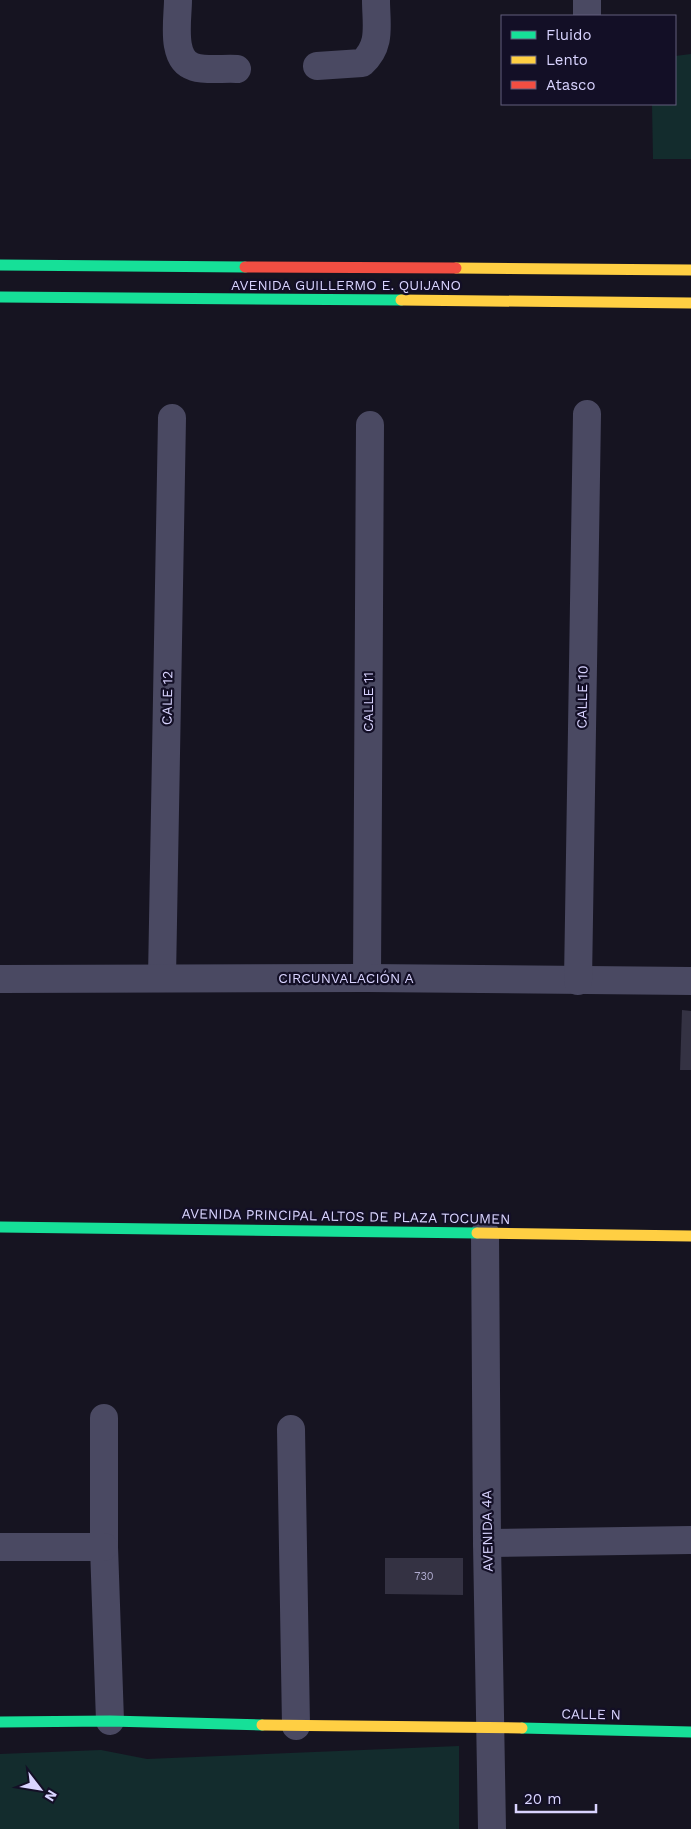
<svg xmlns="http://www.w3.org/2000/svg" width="691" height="1829" font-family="'Work Sans',sans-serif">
  <rect width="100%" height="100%" fill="#161421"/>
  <g fill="#132c2d">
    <path d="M 691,54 L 691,159 L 653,159 L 652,104 L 675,104 L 675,56 Z"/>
    <path d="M 459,1746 L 459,1829 L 0,1829 L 0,1754 L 101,1750 L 147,1759 Z"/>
  </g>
  <g fill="#343243">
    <path d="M 682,1010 L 691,1011 L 691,1070 L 680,1070 Z"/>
    <path d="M 385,1558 L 463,1558 L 463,1595 L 385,1594 Z"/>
  </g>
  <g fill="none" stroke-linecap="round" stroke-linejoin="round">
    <g stroke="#4a4962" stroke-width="28">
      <path d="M 178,0 C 178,19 170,60 194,67 C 207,71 224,68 237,69"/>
      <path d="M 587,16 L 587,0"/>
      <path d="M 317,66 L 362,63 C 382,45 376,25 376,0"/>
      <path d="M 162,978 L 172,418"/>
      <path d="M 367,978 L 370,425"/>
      <path d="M 0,979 L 367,978 L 691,981"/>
      <path d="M 578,981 L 587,414"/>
      <path d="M 485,1233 L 487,1543 L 492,1829"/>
      <path d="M 104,1418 L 104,1547 L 110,1721"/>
      <path d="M 291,1429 L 296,1726"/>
      <path d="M 487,1543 L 691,1540"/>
      <path d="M 0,1547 L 104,1547"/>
    </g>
    <g stroke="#16e098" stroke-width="11">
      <path d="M 0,265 L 245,267"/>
      <path d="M 0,297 L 401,300"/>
      <path d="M 0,1227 L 477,1233"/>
      <path d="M 0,1722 L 110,1721 L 262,1725"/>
      <path d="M 522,1728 L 691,1732"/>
    </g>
    <g stroke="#ffcf43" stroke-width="11">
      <path d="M 456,268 L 691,270"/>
      <path d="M 401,300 L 691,303"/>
      <path d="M 477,1233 L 691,1236"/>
      <path d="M 262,1725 L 522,1728"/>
    </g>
    <path stroke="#f24e42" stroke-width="11" d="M 245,267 L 456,268"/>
  </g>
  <g text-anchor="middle" stroke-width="4.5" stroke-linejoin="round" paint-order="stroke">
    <g font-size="11" fill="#b0acd0">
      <text x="424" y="1580">730</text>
    </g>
    <g font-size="14" fill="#d9d4ff" stroke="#130f26">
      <text x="346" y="290">AVENIDA GUILLERMO E. QUIJANO</text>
      <text transform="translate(582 697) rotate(-89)" y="5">CALLE 10</text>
      <text transform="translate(167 698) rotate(-89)" y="5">CALE 12</text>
      <text transform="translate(368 702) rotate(-90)" y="5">CALLE 11</text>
      <text x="346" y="983">CIRCUNVALACIÓN A</text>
      <text transform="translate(346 1216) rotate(1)" y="5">AVENIDA PRINCIPAL ALTOS DE PLAZA TOCUMEN</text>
      <text transform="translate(487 1531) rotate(-91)" y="5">AVENIDA 4A</text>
      <text transform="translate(591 1714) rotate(1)" y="5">CALLE N</text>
    </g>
  </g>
  <rect x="501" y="15" width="175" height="90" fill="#130f26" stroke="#625e7d"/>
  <rect x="511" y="31" width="25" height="8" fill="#16e098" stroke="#625e7d"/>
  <text x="546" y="40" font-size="15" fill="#d9d4ff">Fluido</text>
  <rect x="511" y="56" width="25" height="8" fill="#ffcf43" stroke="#625e7d"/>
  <text x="546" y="65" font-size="15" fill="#d9d4ff">Lento</text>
  <rect x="511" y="81" width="25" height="8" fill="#f24e42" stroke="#625e7d"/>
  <text x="546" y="90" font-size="15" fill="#d9d4ff">Atasco</text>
  <g transform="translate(40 1789) rotate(121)" stroke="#130f26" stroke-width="4" paint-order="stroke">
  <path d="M0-4L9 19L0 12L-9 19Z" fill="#d9d4ff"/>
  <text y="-8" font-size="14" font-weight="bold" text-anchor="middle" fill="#d9d4ff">N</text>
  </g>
  <path d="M516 1804v8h80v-8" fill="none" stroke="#d9d4ff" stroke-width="2.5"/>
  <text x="524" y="1804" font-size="15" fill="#d9d4ff" stroke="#130f26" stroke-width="4" paint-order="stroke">20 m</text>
</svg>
